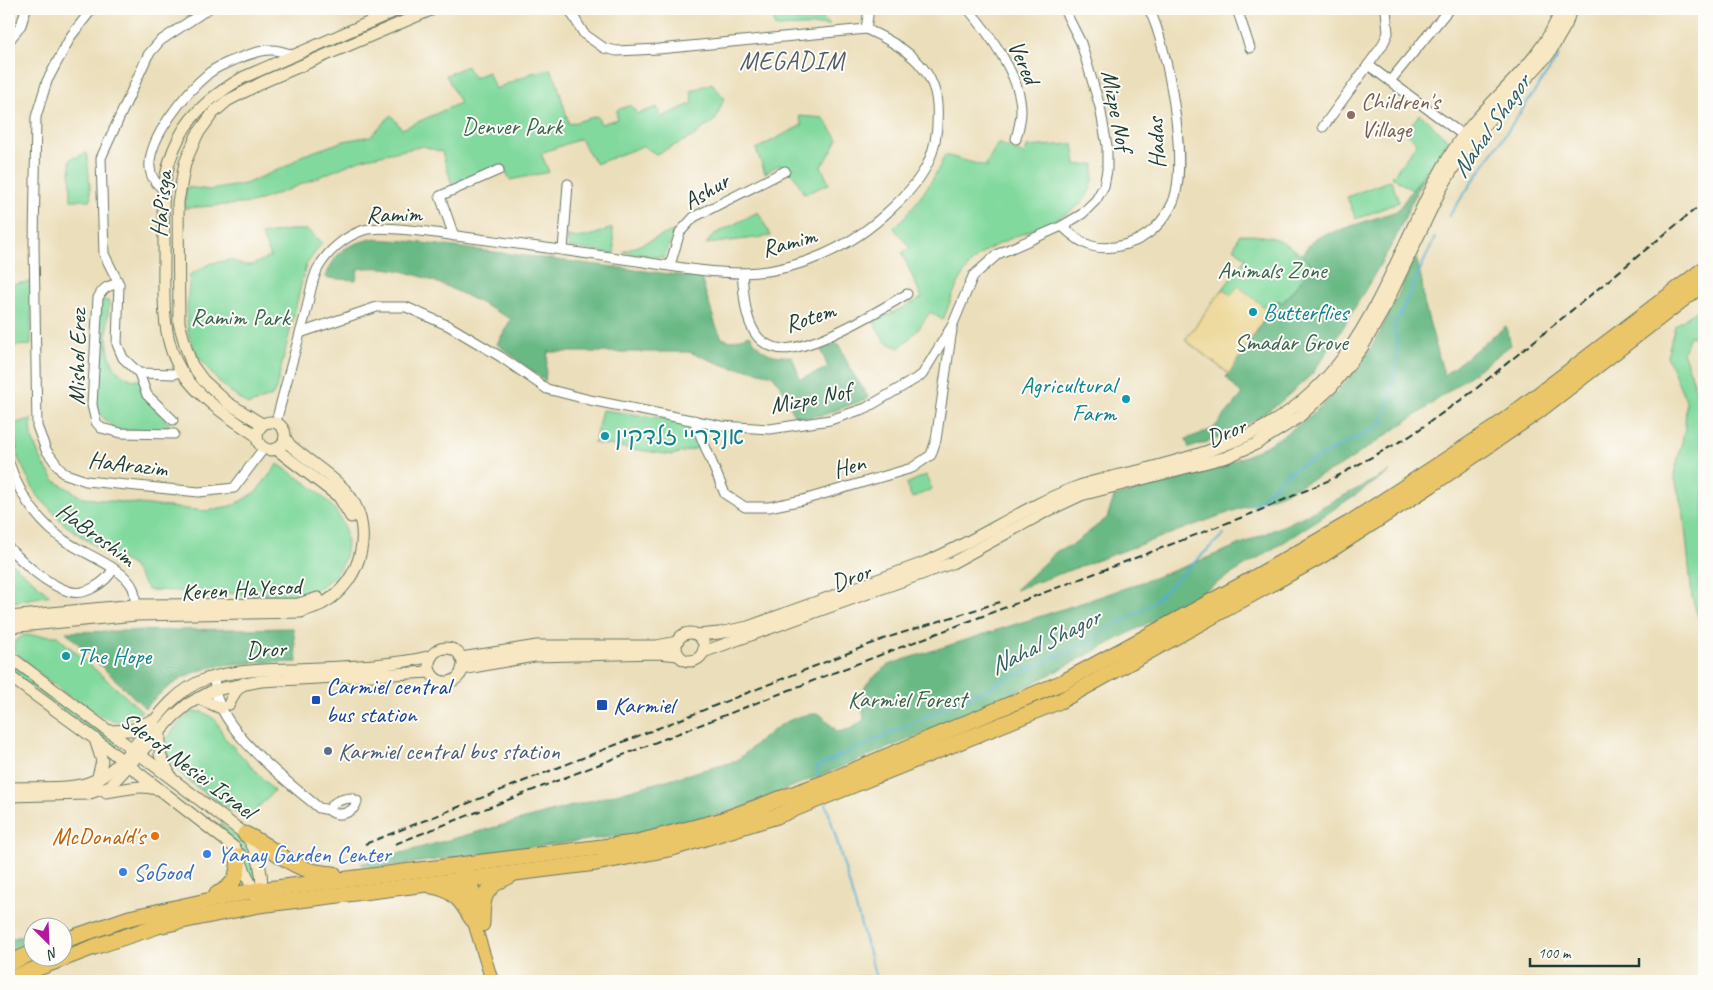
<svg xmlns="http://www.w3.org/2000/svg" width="1713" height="990" font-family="Caveat,'Playpen Sans Hebrew',sans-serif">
  <rect width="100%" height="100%" fill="#fdfcf7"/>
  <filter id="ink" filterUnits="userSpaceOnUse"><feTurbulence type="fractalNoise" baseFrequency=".02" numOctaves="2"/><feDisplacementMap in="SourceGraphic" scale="10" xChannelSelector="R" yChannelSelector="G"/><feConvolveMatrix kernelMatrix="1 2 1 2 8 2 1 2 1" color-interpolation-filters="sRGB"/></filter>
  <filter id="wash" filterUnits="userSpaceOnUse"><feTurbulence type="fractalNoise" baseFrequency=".0096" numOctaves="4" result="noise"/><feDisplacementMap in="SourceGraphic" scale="20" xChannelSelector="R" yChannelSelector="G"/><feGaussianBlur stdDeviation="1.12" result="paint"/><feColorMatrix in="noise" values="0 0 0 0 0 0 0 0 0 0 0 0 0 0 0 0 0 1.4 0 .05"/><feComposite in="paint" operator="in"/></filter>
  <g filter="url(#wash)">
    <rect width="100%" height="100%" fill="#ebdeba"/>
    <g fill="#82d99e" stroke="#508b69">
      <path d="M 772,9 L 812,9 L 830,25 L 775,27 Z"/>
      <path d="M 467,66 L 473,78 L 488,72 L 495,89 L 532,73 L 550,69 L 556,79 L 569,124 L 597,116 L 601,124 L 617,119 L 617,110 L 631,105 L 637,114 L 657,107 L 662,117 L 693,103 L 691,91 L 712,83 L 724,98 L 716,119 L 692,137 L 656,154 L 643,146 L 596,164 L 580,139 L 541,153 L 549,172 L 510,180 L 503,165 L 452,185 L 442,152 L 423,146 L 362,159 L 285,191 L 252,203 L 185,208 L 186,187 L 210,190 L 245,184 L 289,165 L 301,156 L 344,141 L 371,136 L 391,115 L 402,129 L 460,103 L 446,75 Z"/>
      <path d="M 1420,114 L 1448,140 L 1413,191 L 1392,177 L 1417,143 L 1405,131 Z"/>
      <path d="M 799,116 L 823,118 L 838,139 L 827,159 L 821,166 L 829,184 L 804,194 L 794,175 L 780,164 L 765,173 L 756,149 L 802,125 Z"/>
      <path d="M 998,143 L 1025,155 L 1027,147 L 1073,144 L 1076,165 L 1094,164 C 1094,175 1093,185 1088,194 C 1074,222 1005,234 979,256 C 960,272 952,297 943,320 L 930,312 L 917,331 L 899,348 L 884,341 L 874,322 L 922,298 L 902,253 L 910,248 L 894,228 C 915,206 933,183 945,155 L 988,167 L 986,164 Z"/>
      <path d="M 87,153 L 91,200 L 71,200 L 70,159 Z"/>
      <path d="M 1391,180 L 1399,202 L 1356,219 L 1347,197 Z"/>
      <path d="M 758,212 L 771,236 L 706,244 L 713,235 Z"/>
      <path d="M 612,228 L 615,254 L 569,247 L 566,235 C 581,242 597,233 612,228 Z"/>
      <path d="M 289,230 L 307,230 L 322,243 L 306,265 L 276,389 L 272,396 L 248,405 C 224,389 199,365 189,336 C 185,321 188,291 190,275 L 211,263 L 231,260 L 243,265 L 252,265 L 271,256 L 261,235 Z"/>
      <path d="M 675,230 L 664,258 L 623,252 Z"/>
      <path d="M 1239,235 C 1281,235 1281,240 1314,265 L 1282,303 L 1278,300 L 1229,374 L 1185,340 L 1246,258 L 1234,248 Z"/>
      <path d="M 31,282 L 31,345 L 9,346 L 9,284 Z"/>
      <path d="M 99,300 L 109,301 C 108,325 100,365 128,378 C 132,380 139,380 144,381 L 145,398 L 170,425 L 170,431 L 116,430 L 96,411 Z"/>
      <path d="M 1704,305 L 1704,339 L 1690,336 L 1683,352 L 1691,373 L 1704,425 L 1704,637 L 1692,597 L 1684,516 L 1674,475 L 1685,429 L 1686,401 L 1667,356 L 1675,326 Z"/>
      <path d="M 602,410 L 691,422 L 698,448 L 672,455 L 594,443 Z"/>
      <path d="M 31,419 L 32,439 L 42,462 L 55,481 L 83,498 L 206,511 L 234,505 L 256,492 L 278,464 C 297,477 321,491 335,510 C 364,550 336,593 289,595 C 274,596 259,594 244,594 C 212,592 180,591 148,590 L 131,564 L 98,548 L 65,525 L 36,494 L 18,458 L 13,424 Z"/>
      <path d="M 926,475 L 932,489 L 912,498 L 906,484 Z"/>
      <path d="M 9,561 L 50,595 L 9,603 Z"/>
      <path d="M 24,635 L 57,636 L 142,711 C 134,716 126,721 117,721 C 92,720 33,668 13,650 L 15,641 Z"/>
      <path d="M 9,659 L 118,744 L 116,748 L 9,671 Z"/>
      <path d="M 191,712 L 203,712 L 216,720 L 224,737 L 274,791 L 246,820 C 226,806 187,784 174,766 C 168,759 166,750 165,741 L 178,724 Z"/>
      <path d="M 221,824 C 246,842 251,850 258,880 L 251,881 L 233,840 L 217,827 Z"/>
    </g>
    <g fill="#69b985" stroke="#447b5c">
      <path d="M 1426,171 L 1394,241 L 1338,336 L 1312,374 L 1278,404 L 1253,421 L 1222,437 L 1189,448 L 1186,439 L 1213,429 L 1242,395 L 1226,377 L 1278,300 L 1283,303 L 1313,265 L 1301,255 L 1315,238 L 1397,211 Z"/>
      <path d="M 371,239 L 406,241 L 701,278 L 716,326 L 722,338 L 731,341 L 750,335 C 761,353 771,357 792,356 L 800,379 L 828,368 L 821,350 L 838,343 L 852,372 L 869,398 L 823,415 L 796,419 L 783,389 L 772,375 L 748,369 L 732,368 L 689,352 L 548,352 L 545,381 L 497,344 L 511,319 C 468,297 407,260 358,269 L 356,280 L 325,278 C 337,251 342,247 371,239 Z"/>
      <path d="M 1416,256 L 1422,282 L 1424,303 L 1444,375 L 1506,326 L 1511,345 L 1422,411 L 1339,467 L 1280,494 L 1015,590 L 1057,551 L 1072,545 L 1107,518 L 1114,497 C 1153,486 1193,477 1231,462 C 1281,443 1331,405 1362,361 C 1384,330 1399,291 1416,256 Z"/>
      <path d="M 1390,472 L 1284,542 L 1171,611 L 984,709 L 730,812 L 649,832 L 375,868 L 361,864 L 736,761 C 761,741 786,712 820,714 L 838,732 L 850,729 L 864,720 C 860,685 862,687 888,665 C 1016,623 1148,586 1271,531 C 1312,514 1351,491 1390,472 Z"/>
      <path d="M 293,628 L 297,662 C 232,664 194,657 145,708 L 66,632 Z"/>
      <path d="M 32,932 L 32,946 L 9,955 L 9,940 Z"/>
    </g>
    <path fill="#eeda9e" stroke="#868c69" d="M 1238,286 L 1269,311 L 1229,374 L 1185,340 L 1223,289 L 1231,295 Z"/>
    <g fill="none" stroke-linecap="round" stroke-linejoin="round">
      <g stroke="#54afd2" stroke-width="2">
        <path d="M 1449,216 L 1559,56"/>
        <path d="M 1253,507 L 1287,473 L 1383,424 L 1396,367 L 1398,348 L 1394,328 L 1435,237"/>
        <path d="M 819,777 L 816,767 L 1081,645 L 1150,605 L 1224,534"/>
        <path d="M 826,803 L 877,981"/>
      </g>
    </g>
  </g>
  <g filter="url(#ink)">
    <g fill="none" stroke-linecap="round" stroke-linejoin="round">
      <defs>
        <g id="street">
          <path d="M 92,9 L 71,36 L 47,81 L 36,117 L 34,244 L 37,426 L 46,450 L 63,473 L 86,481 L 199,492 L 234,488 L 264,448"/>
          <path d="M 968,9 C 989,33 1022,78 1021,112 C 1021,121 1018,130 1016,139"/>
          <path d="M 1237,9 L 1250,48"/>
          <path d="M 866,29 L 869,9"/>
          <path d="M 9,41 L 21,25 L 26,9"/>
          <path d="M 1368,65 L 1467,138"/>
          <path d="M 1390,81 L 1449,9"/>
          <path d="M 1323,127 L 1382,46 L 1388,33 L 1386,9"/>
          <path d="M 164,190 C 157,184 151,179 150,168 C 147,139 187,91 209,73 C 220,64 255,51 269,50 C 278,49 287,53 295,56"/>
          <path d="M 1062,226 C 1083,246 1097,253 1127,244 C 1148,238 1164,222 1173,202 C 1189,164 1168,46 1149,9"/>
          <path d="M 454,236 L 440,196 L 499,170"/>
          <path d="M 563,250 L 568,184"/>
          <path d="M 670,265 L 680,232 L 694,217 L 785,171"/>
          <path d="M 742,273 C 744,292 744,316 755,333 C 762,345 778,351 792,348 C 826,342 877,312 907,294"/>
          <path d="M 119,284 C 108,285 103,288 98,298 L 92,405 L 96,422 L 101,428 L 121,433 L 174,434"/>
          <path d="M 300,333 L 377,307 L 406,307 L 449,326 L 501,357 L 547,389 L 590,400 L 721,426 L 770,429 L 830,420 L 866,408 L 922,375 L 953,324 L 973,276 L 998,254 L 1062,226 L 1082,214 L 1096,200 L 1104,186 L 1107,170 L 1107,146 L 1100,107 L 1081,43 L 1064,9"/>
          <path d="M 181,371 L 174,374 L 139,373 L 123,358 L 117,344 L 119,284 L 104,254 L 101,158 L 148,55 L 160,41 L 208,9"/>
          <path d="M 139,373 L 147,395 L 173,420"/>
          <path d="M 694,420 L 725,494 L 745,507 L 769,507 L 803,500 L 912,468 L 931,455 L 936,440 L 952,329"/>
          <path d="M 276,422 C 285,387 295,351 305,316 C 309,301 311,281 318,268 C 328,251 345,236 364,230 C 382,224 442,234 464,237 C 517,244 570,251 623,259 C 662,264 703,273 742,273 C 798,272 852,247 891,209 C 926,177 940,152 937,104 C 934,64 899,44 866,29 L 659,49 L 617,51 L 604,48 L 584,34 L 569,9"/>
          <path d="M 9,463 C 19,494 35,518 61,538 C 80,553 123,566 133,588 C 136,596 135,603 135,611"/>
          <path d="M 9,548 C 25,564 46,584 68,591 C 84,597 106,583 113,569"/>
          <path d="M 215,676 C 207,722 288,782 319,808 L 330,810"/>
          <path d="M 351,798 L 357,801 C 355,812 339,818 330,811 C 331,801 342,799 351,798 Z"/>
        </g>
        <g id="secondary">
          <circle cx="271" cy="436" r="14"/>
          <path d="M 262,424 L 228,403 L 203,380 L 192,365 L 187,351 L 179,323 L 178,202 L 185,163 L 197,135 L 213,113 L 227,101 L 263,82 L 433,9"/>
          <path d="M 257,436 C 229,417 201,400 182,372 C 158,336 165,283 164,242 C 164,225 162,206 164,189 C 166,172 171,153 179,138 C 193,110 218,92 244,77 L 400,9"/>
          <path d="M 276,449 L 339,497 L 351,517"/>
          <path d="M 9,617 L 135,605 L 298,604 L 318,598"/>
          <path d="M 9,627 L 136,615 L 301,612 C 308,609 316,607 322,604 C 363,582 377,524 344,489 C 328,473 307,460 290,445 L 285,438"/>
          <circle cx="690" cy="647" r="14"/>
          <path d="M 698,635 L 719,633 L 748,627 L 921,564 C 975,543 1022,507 1077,487 C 1098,479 1121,475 1142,470 C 1226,448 1290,429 1344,356 C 1389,295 1412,215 1453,150 C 1485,99 1541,67 1561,9"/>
          <circle cx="446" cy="665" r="17"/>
          <path d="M 703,652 L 952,563 L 1045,512 L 1081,495 L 1227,457 L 1256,444 L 1298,418 L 1332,387 L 1362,348 L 1383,311 L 1440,191 L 1462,153 L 1480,130 L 1549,54 L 1566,25 L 1571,9"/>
          <path d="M 9,656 L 245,834 C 259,852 264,876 261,898"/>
          <path d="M 461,658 L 537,646 L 657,646 L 677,642"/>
          <path d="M 462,669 L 534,656 L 659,653 L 678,655"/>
          <path d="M 9,676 L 95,739 L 235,848 L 256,897"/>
          <path d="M 198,698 L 221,708"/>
          <path d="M 229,704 L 235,692 L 244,683"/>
          <path d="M 160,729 L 160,755 L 170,775"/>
          <path d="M 109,731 L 131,730 L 150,721"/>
          <path d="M 95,739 L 102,761 L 97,780"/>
          <path d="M 9,788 C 32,787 67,790 88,783 C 137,766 153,698 206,679 C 234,670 263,670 292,669 C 337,667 387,667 432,656"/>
          <path d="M 106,792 C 124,790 138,784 156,789"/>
          <path d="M 9,796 L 87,794 L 110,786 L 174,716 L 188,704 L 214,690 L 261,681 L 430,672"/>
        </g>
        <g id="primary">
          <path d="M 463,870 L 461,880 L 492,981"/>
          <path d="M 466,870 L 470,878 L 480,915"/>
        </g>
        <g id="highway">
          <path d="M 245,834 C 282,851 289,872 334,874"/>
          <path d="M 432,886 C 454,889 462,902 472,919"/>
          <path d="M 217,894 C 236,885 238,875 239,856"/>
          <path d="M 482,924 C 482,898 483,887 510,876"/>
          <path d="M 62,941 L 129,918 L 252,891 L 634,843 L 719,821 L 826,782 L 1063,682 L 1245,583 L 1348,524 L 1496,427 L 1704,269"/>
          <path d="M 9,963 L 32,953"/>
          <path d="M 9,979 L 94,947 L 158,926 L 259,905 L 596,863 L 669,849 L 777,816 L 1060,701 L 1321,556 L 1431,485 L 1537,412 L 1704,283"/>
        </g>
      </defs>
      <use href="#street" stroke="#667563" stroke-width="11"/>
      <use href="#secondary" stroke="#667563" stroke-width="13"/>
      <use href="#primary" stroke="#667563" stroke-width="14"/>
      <use href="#highway" stroke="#667563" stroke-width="17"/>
      <use href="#street" stroke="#fff" stroke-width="9"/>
      <use href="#secondary" stroke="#f7e8c3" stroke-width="11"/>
      <use href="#primary" stroke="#ebc669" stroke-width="12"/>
      <use href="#highway" stroke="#ebc669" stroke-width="15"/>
      <g stroke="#1f3d34" stroke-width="2" stroke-dasharray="8 4" stroke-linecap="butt">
        <path d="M 365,844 L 886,638 L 1000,602"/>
        <path d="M 395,844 L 833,673 L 1256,512 L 1332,479 L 1410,436 L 1472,392 L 1704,202"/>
      </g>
    </g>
  </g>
  <circle fill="#8d6e63" stroke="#fdfcf7" stroke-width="2" cx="1351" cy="115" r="5"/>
  <g fill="#0f9aa8" stroke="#fdfcf7" stroke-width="2">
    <circle cx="1253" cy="312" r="5"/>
    <circle cx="1126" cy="399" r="5"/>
    <circle cx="605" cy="436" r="5"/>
    <circle cx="66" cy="656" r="5"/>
  </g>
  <g fill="#1a4fb4" stroke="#fdfcf7" stroke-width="2">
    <rect x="311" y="695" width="10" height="10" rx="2.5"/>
    <rect x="596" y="699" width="12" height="12" rx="2.5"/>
  </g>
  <circle fill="#5c6f8a" stroke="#fdfcf7" stroke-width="2" cx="328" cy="751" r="5"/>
  <circle fill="#e8710a" stroke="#fdfcf7" stroke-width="2" cx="155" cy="836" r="5"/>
  <g fill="#3f7fe0" stroke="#fdfcf7" stroke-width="2">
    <circle cx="207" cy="854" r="5"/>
    <circle cx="123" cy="872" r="5"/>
  </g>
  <g text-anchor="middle" stroke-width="4" stroke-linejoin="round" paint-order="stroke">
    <g font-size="24" fill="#1f3d34" stroke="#fdfcf7">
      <text transform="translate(1024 62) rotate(66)" y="8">Vered</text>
      <text transform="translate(1117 110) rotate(79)" y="8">Mizpe Nof</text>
      <text transform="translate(1156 143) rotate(-93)" y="8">Hadas</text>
      <text transform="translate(706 191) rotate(-31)" y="8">Ashur</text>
      <text transform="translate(161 204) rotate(-85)" y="8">HaPisga</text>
      <text transform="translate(394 214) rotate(-1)" y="8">Ramim</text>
      <text transform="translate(789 242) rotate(-15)" y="8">Ramim</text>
      <text transform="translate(810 317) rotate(-18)" y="8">Rotem</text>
      <text transform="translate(77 357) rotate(-89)" y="8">Mishol Erez</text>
      <text transform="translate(810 398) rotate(-11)" y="8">Mizpe Nof</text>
      <text transform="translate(1226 432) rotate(-22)" y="8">Dror</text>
      <text transform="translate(128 464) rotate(7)" y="8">HaArazim</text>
      <text transform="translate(849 466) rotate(-16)" y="8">Hen</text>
      <text transform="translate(96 534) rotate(36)" y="8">HaBroshim</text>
      <text transform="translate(851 577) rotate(-20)" y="8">Dror</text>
      <text transform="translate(241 589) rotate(-3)" y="8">Keren HaYesod</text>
      <text transform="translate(266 649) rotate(-3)" y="8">Dror</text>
      <text transform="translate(188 765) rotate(37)" y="8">Sderot Nesiei Israel</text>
    </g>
    <g font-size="24" fill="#785e54" stroke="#fdfcf7" text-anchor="start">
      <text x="1361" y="109">Children's<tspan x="1361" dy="28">Village</tspan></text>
    </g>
    <g font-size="24" fill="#38644e" stroke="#fdfcf7">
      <text x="512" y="134">Denver Park</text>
      <text x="1272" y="278">Animals Zone</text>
      <text x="240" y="325">Ramim Park</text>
      <text x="1291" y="350">Smadar Grove</text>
      <text x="907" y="707">Karmiel Forest</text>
    </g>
    <g font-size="24" fill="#0d838f" stroke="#fdfcf7" text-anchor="start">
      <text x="1263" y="320">Butterflies</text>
      <text x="1116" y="393" text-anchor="end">Agricultural<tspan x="1116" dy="28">Farm</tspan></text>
      <text x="615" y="444">אנדריי זלדקין</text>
      <text x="76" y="664">The Hope</text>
    </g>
    <g font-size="24" fill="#164399" stroke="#fdfcf7" text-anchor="start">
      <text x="326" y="694">Carmiel central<tspan x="326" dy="28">bus station</tspan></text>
      <text x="613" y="713">Karmiel</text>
    </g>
    <g font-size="24" fill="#4e5e75" stroke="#fdfcf7" text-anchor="start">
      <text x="338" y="759">Karmiel central bus station</text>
    </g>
    <g font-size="24" fill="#c56008" stroke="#fdfcf7" text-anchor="end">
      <text x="145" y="844">McDonald's</text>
    </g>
    <g font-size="24" fill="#366cbe" stroke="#fdfcf7" text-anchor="start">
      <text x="217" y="862">Yanay Garden Center</text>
      <text x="133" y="880">SoGood</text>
    </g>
    <g font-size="25" letter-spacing="1" fill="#515e67" stroke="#fdfcf7">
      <text x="792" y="69">MEGADIM</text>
    </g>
    <g font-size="25" font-style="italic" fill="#2f5f63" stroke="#fdfcf7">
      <text transform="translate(1490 126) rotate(-55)" y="9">Nahal Shagor</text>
      <text transform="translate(1044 641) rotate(-26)" y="9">Nahal Shagor</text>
    </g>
  </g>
  <rect width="1713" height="990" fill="none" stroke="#fdfcf7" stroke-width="30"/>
  <g transform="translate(48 942) rotate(156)"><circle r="24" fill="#fdfcf7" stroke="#a4b0a9"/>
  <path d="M0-4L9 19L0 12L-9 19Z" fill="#b5179e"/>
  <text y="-8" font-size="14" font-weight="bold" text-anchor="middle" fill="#1f3d34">N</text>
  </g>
  <path d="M1530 958v8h109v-8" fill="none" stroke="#1f3d34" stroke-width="2.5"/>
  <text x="1538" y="958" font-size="15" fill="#1f3d34" stroke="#fdfcf7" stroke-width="4" paint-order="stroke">100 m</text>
</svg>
